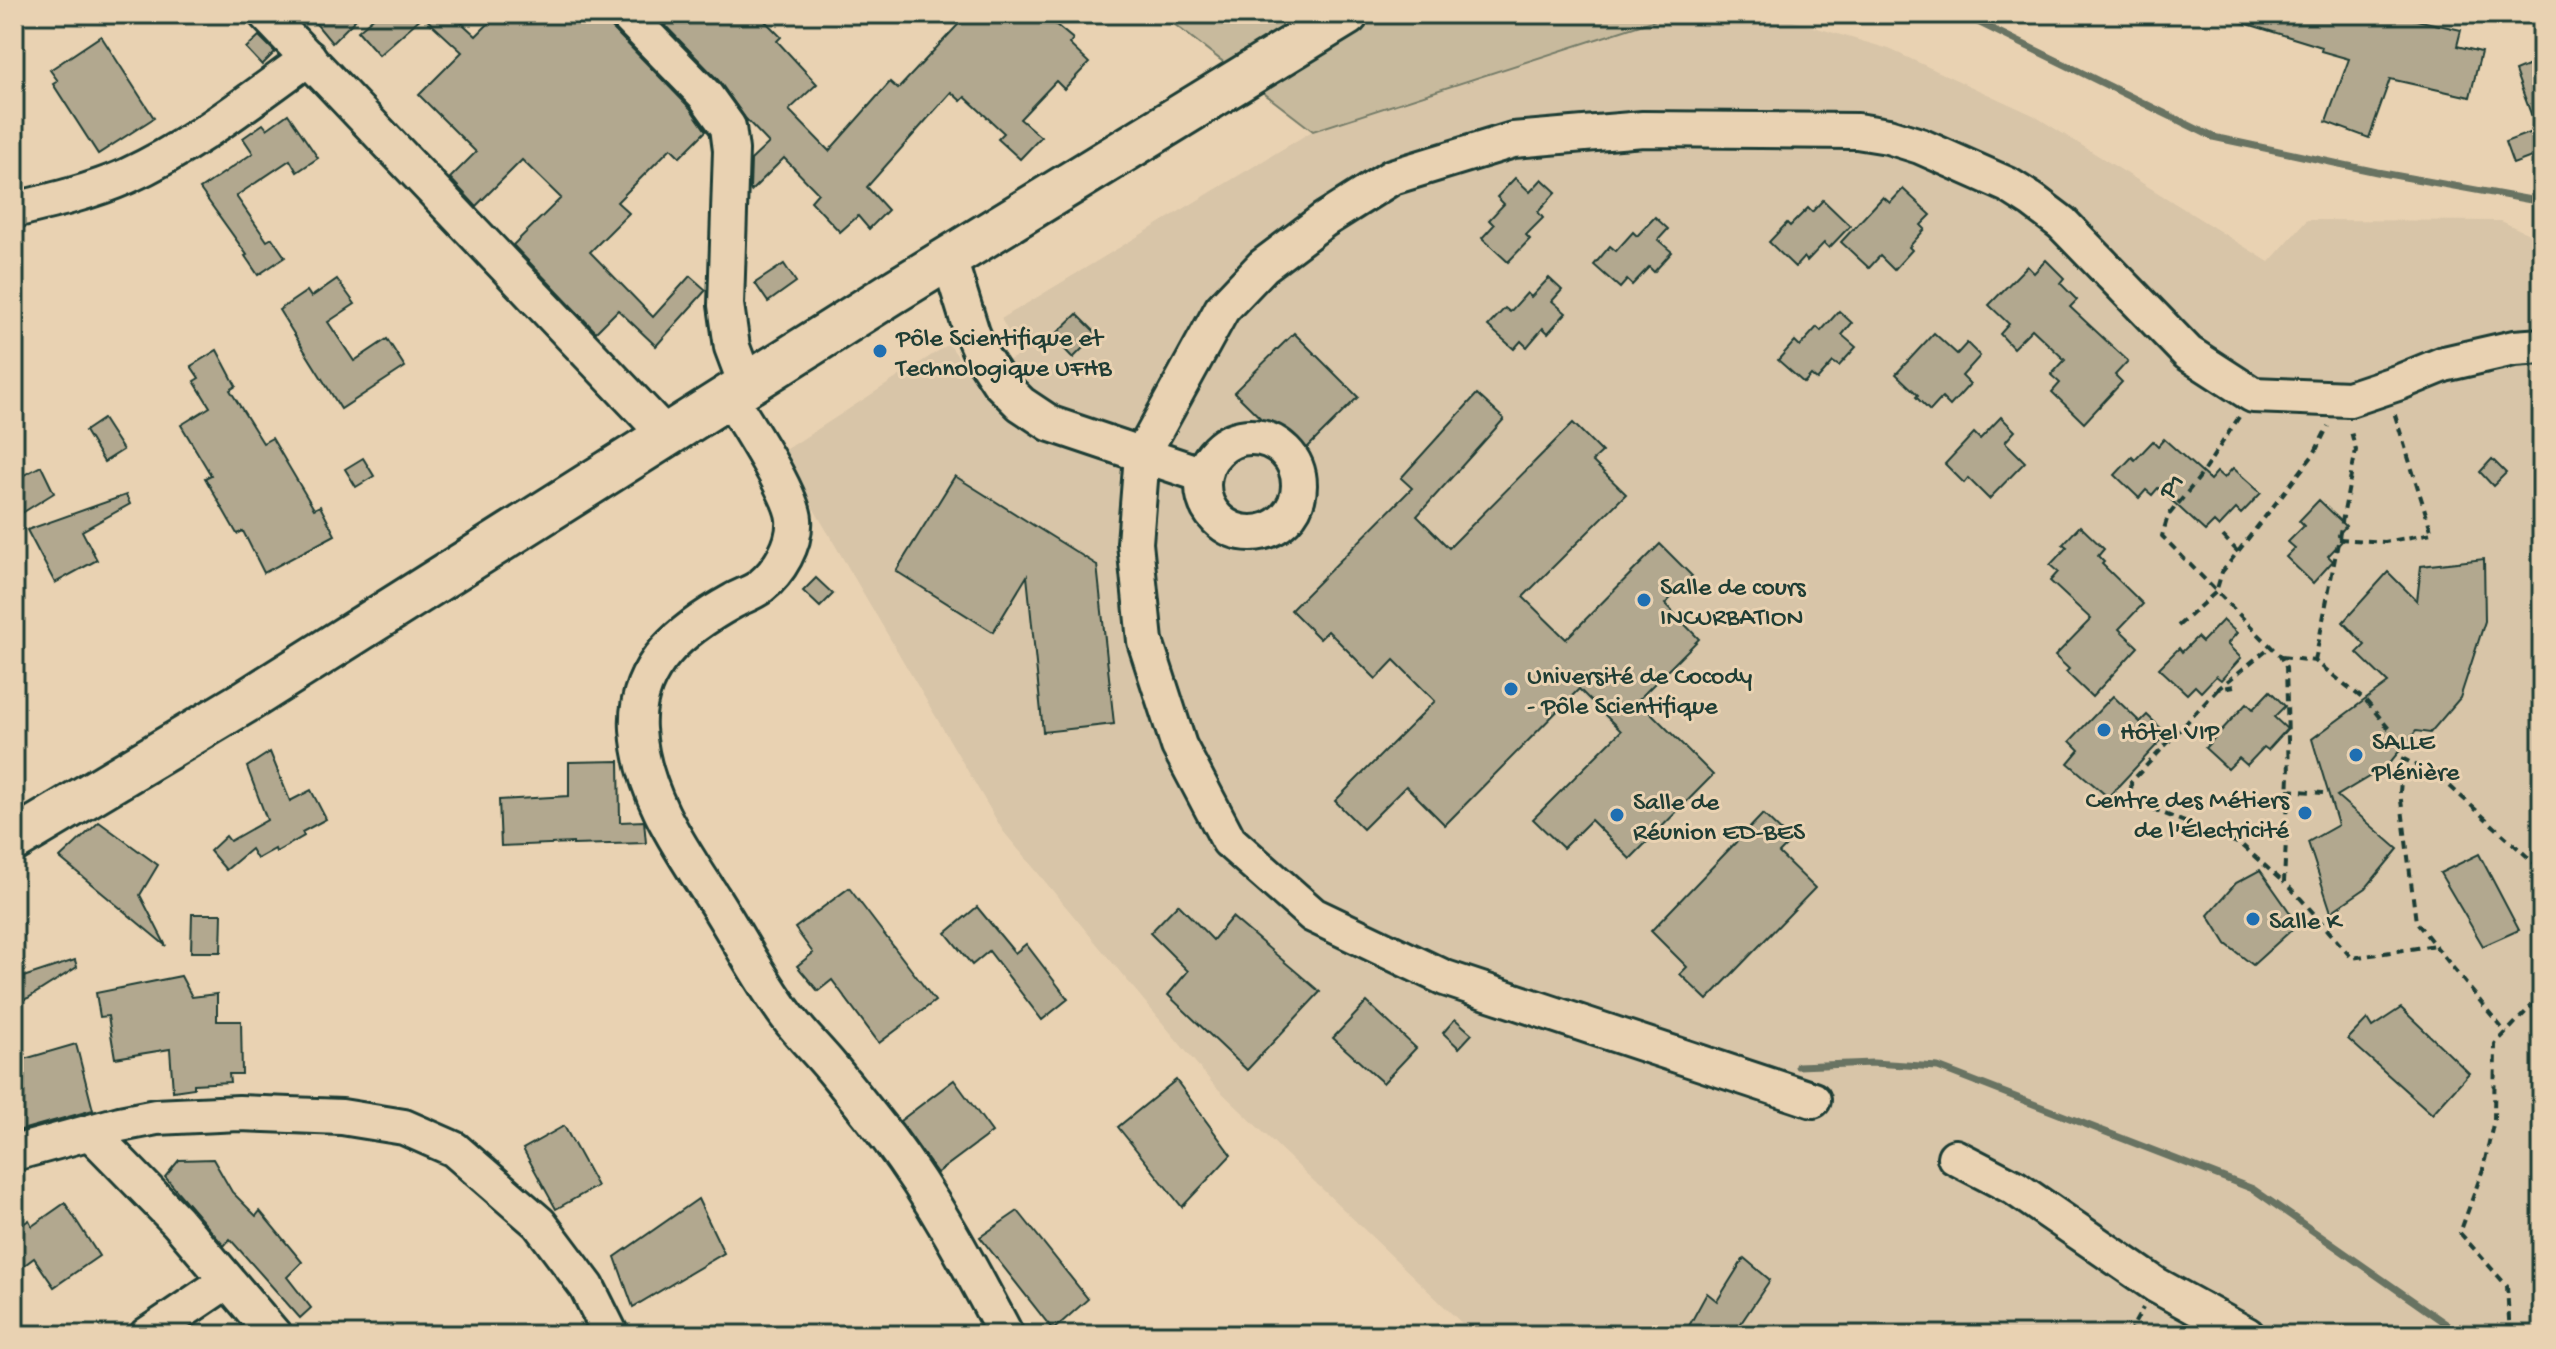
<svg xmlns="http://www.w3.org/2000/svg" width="2556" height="1349" font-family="'Gochi Hand',sans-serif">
  <rect width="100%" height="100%" fill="#e9d2b2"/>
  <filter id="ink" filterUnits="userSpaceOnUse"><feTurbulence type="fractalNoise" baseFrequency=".0125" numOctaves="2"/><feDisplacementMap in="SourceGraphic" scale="16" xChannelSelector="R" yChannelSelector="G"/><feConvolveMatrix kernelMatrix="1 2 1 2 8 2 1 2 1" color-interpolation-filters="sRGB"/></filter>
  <g filter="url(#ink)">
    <path fill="#d8c5a8" d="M 1506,14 L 1769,14 L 1889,49 L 2033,115 L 2269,262 L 2307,220 L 2501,221 L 2542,240 L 2542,1335 L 1474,1335 L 1214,1085 L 1003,831 L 781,453 L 949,344 L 976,382 L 991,369 L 1021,354 L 1001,319 Z"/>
    <path fill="#c8ba9d" stroke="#747c68" stroke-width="2" d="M 1161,14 L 1674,14 L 1313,131 Z"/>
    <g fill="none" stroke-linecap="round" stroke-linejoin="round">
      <g stroke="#687362" stroke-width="7">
        <path d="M 1913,14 L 1976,21 L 2213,137 L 2377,172 L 2542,202"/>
        <path d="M 1798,1066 L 1873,1063 L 1938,1067 L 2253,1189 L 2462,1335"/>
      </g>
    </g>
    <g fill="#b2a88f" stroke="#1f3d34" stroke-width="2">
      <path d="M 308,14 L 361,14 L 332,43 Z"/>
      <path d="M 378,14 L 452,14 L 476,36 L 498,14 L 607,14 L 612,28 L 690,108 L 706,131 L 680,157 L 671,148 L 617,202 L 629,213 L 590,252 L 653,317 L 690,276 L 706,290 L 656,346 L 618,310 L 596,332 L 513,245 L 561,198 L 522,160 L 476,206 L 450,178 L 476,152 L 419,95 L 462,52 L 423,16 L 379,55 L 358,31 Z"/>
      <path d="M 654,14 L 758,14 L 781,37 L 777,41 L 817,84 L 789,110 L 829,151 L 890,82 L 898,89 L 968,14 L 1043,14 L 1073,39 L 1069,44 L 1089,63 L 1064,89 L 1056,81 L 1020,119 L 1041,137 L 1020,159 L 998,139 L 1004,133 L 965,97 L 961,101 L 951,92 L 867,187 L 888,210 L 869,229 L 858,216 L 840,232 L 811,201 L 818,193 L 784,158 L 751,191 L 750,189 L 751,160 L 769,143 L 746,119 L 719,81 Z"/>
      <path d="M 2231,14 L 2413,14 L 2412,19 L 2461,30 L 2457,46 L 2481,52 L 2470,97 L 2390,79 L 2369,138 L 2326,122 L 2349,59 L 2321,51 L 2322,47 L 2231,19 Z"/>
      <path d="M 101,36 L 154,118 L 98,154 L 53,84 L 58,81 L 50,70 Z"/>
      <path d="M 259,36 L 275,52 L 262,65 L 246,48 Z"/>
      <path d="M 2542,60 L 2542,153 L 2513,164 L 2505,142 L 2537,130 L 2515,71 Z"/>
      <path d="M 288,114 L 318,158 L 297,172 L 290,160 L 236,196 L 267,241 L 272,238 L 285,257 L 258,275 L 245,256 L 247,255 L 200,189 L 253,153 L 243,138 L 263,124 L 267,129 Z"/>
      <path d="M 1515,178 L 1530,192 L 1542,179 L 1556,192 L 1538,212 L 1543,218 L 1526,235 L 1530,239 L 1508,262 L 1482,238 L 1494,225 L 1489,220 L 1504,204 L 1497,197 Z"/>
      <path d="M 1903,189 L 1931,215 L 1921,225 L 1925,229 L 1909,247 L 1912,250 L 1894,270 L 1880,256 L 1869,268 L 1841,242 L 1883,197 L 1890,203 Z"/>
      <path d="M 1823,200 L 1850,226 L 1829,248 L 1824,243 L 1807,261 L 1804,257 L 1795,267 L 1769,242 L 1787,223 L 1790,226 L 1808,208 L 1812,212 Z"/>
      <path d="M 1655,217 L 1668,229 L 1658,240 L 1672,252 L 1654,272 L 1649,267 L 1632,285 L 1627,280 L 1620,288 L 1594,265 L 1610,246 L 1616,251 L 1633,232 L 1637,236 Z"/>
      <path d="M 2046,260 L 2064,278 L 2060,283 L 2077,300 L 2070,307 L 2128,361 L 2115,375 L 2122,382 L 2084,423 L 2052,392 L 2060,383 L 2051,375 L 2065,360 L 2032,329 L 2013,348 L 2000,334 L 2009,324 L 1989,305 L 2027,266 L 2034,273 Z"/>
      <path d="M 784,264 L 796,282 L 768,302 L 755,283 Z"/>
      <path d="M 1549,278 L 1562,290 L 1552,301 L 1566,313 L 1548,333 L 1543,328 L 1527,347 L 1521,341 L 1514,349 L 1488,326 L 1505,308 L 1510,312 L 1527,293 L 1531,297 Z"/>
      <path d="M 337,279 L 355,304 L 328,322 L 354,361 L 387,339 L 405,367 L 341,409 L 279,310 L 307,291 L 311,297 Z"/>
      <path d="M 1839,311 L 1852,323 L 1842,335 L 1856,347 L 1839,366 L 1833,362 L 1817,380 L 1811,375 L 1804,383 L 1778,360 L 1795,341 L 1800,346 L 1817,327 L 1821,331 Z"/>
      <path d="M 1077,314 L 1097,334 L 1073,358 L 1053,337 Z"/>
      <path d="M 1294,333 L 1358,397 L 1299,456 L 1234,392 Z"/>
      <path d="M 1934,333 L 1957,354 L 1967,343 L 1980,356 L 1962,376 L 1970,384 L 1950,406 L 1942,398 L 1930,411 L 1916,397 L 1918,395 L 1896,374 Z"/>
      <path d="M 217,350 L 236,386 L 230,390 L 263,443 L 272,438 L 314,509 L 320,506 L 335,535 L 264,573 L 243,531 L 237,534 L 205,478 L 211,475 L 181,425 L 210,407 L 194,381 L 199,378 L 191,366 Z"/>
      <path d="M 1477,394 L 1504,419 L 1417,516 L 1449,548 L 1573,423 L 1602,452 L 1592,461 L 1626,494 L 1523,597 L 1566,639 L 1660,544 L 1692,576 L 1665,604 L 1699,639 L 1638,700 L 1713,775 L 1630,859 L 1591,820 L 1563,848 L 1533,819 L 1621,731 L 1579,689 L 1445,825 L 1406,786 L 1363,829 L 1335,801 L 1435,701 L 1394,660 L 1376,679 L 1328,631 L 1320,639 L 1291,610 L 1412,488 L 1401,478 Z"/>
      <path d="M 2001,417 L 2015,431 L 2005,442 L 2025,462 L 1989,499 L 1968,478 L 1964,483 L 1945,464 L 1974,433 L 1980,439 Z"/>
      <path d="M 103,419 L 123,450 L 104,462 L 85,431 Z"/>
      <path d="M 2164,439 L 2210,480 L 2217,472 L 2224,478 L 2233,468 L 2261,493 L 2241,514 L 2236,509 L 2219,527 L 2214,522 L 2205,531 L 2158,488 L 2152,495 L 2146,490 L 2139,498 L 2115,475 L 2132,457 L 2135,460 L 2153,441 L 2158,446 Z"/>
      <path d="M 363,458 L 374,476 L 356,487 L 345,469 Z"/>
      <path d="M 2492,459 L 2506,473 L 2493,486 L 2480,472 Z"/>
      <path d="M 41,466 L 54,493 L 14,518 L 14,480 Z"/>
      <path d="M 955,476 L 1097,565 L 1114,724 L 1043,732 L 1027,576 L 993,632 L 896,571 Z"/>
      <path d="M 126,495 L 130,504 L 82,531 L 97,560 L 55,583 L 27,530 Z"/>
      <path d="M 2319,500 L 2346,526 L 2338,535 L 2343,540 L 2328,556 L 2333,561 L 2313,583 L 2286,557 L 2295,548 L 2288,542 L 2304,526 L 2299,521 Z"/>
      <path d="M 2080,526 L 2104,549 L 2098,556 L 2104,562 L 2102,564 L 2143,604 L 2119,629 L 2138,647 L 2092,697 L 2066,672 L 2069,669 L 2055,656 L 2091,619 L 2050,581 L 2058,572 L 2050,565 L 2067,547 L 2063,544 Z"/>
      <path d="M 2484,559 L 2485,621 L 2460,698 L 2430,733 L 2416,731 L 2387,766 L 2337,796 L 2398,849 L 2366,888 L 2331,912 L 2308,842 L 2338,825 L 2312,739 L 2388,683 L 2357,653 L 2365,645 L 2343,622 L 2388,572 L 2417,601 L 2421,566 Z"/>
      <path d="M 816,578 L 833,594 L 820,607 L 803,591 Z"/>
      <path d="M 2223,620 L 2237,633 L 2227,644 L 2241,658 L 2221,680 L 2216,676 L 2201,692 L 2195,686 L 2187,694 L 2159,668 L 2179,648 L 2182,652 L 2197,637 L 2202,642 Z"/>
      <path d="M 2270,691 L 2285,706 L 2274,717 L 2287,729 L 2268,750 L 2264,747 L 2247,765 L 2239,758 L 2228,769 L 2205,748 L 2247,703 L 2253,709 Z"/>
      <path d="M 2113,696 L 2140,722 L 2147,715 L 2167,734 L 2108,797 L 2068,763 L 2079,750 L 2070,741 Z"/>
      <path d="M 270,752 L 290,801 L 311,790 L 326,819 L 302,832 L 304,836 L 276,852 L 275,849 L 257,859 L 251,849 L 226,870 L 210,851 L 226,836 L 230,841 L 267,820 L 247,767 Z"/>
      <path d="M 619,761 L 620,822 L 644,821 L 646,843 L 573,845 L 573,843 L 501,846 L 499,800 L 569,796 L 569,762 Z"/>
      <path d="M 1763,814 L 1791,841 L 1779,853 L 1815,888 L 1707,1000 L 1680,974 L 1687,967 L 1651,931 Z"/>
      <path d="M 99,822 L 158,865 L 140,895 L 166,946 L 60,858 Z"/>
      <path d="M 2479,854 L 2519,930 L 2483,946 L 2440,873 Z"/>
      <path d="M 2260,870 L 2298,924 L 2253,965 L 2226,944 L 2208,915 L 2236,883 Z"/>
      <path d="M 849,888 L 935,1001 L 879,1043 L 832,980 L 818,991 L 797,966 L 813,953 L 795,928 Z"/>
      <path d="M 1178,904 L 1213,940 L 1232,917 L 1320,992 L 1247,1070 L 1168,995 L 1188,971 L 1150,933 Z"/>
      <path d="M 977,907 L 1015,953 L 1026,944 L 1068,999 L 1042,1020 L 989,951 L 972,965 L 946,933 Z"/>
      <path d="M 192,914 L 222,914 L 221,952 L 191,952 Z"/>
      <path d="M 75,960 L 77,967 L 28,998 L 14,1003 L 14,980 Z"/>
      <path d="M 181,976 L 192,997 L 217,994 L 217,1021 L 241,1021 L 242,1074 L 229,1074 L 230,1082 L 194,1084 L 194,1088 L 173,1091 L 170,1049 L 115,1058 L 108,1016 L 100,1017 L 96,993 Z"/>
      <path d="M 1367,1002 L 1416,1048 L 1383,1083 L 1333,1038 Z"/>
      <path d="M 2401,1008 L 2469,1073 L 2432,1114 L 2348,1039 L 2367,1019 L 2372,1027 Z"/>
      <path d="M 1455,1019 L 1472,1034 L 1459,1048 L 1443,1033 Z"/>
      <path d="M 76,1044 L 93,1110 L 14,1132 L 14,1062 Z"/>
      <path d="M 954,1080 L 992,1132 L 937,1173 L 900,1121 Z"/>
      <path d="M 1176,1080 L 1231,1155 L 1182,1207 L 1118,1127 Z"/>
      <path d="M 564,1126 L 597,1186 L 556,1209 L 523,1149 Z"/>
      <path d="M 213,1159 L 232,1192 L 256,1216 L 260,1211 L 302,1262 L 287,1277 L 311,1308 L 300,1318 L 230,1239 L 224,1246 L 165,1177 L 179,1160 Z"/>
      <path d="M 698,1199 L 724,1253 L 633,1307 L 615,1257 Z"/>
      <path d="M 65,1203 L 99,1256 L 54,1287 L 34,1258 L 14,1273 L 14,1230 L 29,1220 L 32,1226 Z"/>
      <path d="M 1018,1211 L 1088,1299 L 1053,1330 L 980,1237 Z"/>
      <path d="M 1744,1258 L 1770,1280 L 1733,1335 L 1684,1335 L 1707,1293 L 1717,1301 Z"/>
    </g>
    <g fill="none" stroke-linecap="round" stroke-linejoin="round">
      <defs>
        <g id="minor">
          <path d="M 266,14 L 666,435"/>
          <path d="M 626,14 L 705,95 L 728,127 L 731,150 L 726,305 L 732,347 L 747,387"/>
          <path d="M 14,210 C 52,201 91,192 127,176 C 193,146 250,100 309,58"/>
          <path d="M 949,259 L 972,333 L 982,356 L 999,382 L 1021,404 L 1051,424 L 1203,475"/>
          <path d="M 729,396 C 744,421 792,493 794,519 C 796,544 779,572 760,587 C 752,593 742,596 733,601 C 684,628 634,666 638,729 C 642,793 679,846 713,898 C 738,937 760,980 787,1016 C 800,1034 817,1050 831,1067 C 850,1090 869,1114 888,1138 C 934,1199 970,1267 1006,1335"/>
          <circle cx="1251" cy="485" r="48"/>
          <path d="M 1813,1100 L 1445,978 L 1313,915 L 1229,841 L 1179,746 L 1145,641 L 1135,543 L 1142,455 L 1222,309 L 1263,266 L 1324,220 L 1392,177 L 1513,140 L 1643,129 L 1857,131 L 1888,136 L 1920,146 L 2008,185 L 2033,201 L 2062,223 L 2188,353 L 2253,395 L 2349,399 L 2400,382 L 2444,364 L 2514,348 L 2542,346"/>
          <path d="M 91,1133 L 177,1221 L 274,1335"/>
          <path d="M 14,1153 L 120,1124 L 156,1117 L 239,1113 L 342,1117 L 404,1127 L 454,1149 L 539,1223 L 587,1287 L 611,1335"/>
          <path d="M 1955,1157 L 2015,1188 L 2156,1285 L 2247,1335"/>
          <path d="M 147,1335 L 227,1281"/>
        </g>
        <path id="major" d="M 14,840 L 248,700 L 892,293 L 1347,14"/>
      </defs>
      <use href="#minor" stroke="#1f3d34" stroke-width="40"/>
      <use href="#major" stroke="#1f3d34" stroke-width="48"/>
      <g stroke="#1f3d34" stroke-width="4" stroke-dasharray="8 6" stroke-linecap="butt">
        <path d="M 2239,417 L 2199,478 L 2168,516 L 2162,536 L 2280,656 L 2286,667 L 2289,776 L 2284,882 C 2309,905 2329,933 2352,958 L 2436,945"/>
        <path d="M 2223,536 L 2238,552"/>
        <path d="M 2339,539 L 2385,542 L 2432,533 L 2394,412"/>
        <path d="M 2178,626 L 2216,592 L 2222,572 L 2314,454 L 2328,426"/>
        <path d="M 2282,657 L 2315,661 L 2367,702 L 2404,747 L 2400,792 L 2416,922 L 2506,1033"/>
        <path d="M 2315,661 L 2356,450 L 2350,428"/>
        <path d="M 2234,686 L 2218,689 L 2270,647"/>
        <path d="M 2218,689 L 2131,782 L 2132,801 L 2242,845 L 2283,882"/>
        <path d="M 2402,758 L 2442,779 L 2542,870"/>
        <path d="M 2288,790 L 2323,793"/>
        <path d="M 2128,1335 L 2143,1308"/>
        <path d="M 2510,1335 L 2507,1286 L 2460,1233 L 2483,1169 L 2494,1120 L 2495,1044 L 2542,995"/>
      </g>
      <use href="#minor" stroke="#e9d2b2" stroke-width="34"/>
      <use href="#major" stroke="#e9d2b2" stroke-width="42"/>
    </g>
  </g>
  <g fill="#1f6fb2" stroke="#e9d2b2" stroke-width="3">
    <circle cx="880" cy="351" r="8"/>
    <circle cx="1644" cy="600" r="8"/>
    <circle cx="1511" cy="689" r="8"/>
    <circle cx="2104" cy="730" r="8"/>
    <circle cx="2356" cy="755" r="8"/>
    <circle cx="2305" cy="813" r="8"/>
    <circle cx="1617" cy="815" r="8"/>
    <circle cx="2253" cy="919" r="8"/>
  </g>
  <g text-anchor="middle" stroke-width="6" stroke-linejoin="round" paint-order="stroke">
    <g font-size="26" fill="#1f3d34" stroke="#e9d2b2" text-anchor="start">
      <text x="896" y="345">Pôle Scientifique et<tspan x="896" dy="30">Technologique UFHB</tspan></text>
      <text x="1660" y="594">Salle de cours<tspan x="1660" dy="30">INCURBATION</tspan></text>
      <text x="1527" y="683">Université de Cocody<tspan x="1527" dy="30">- Pôle Scientifique</tspan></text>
      <text x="2120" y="739">Hôtel VIP</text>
      <text x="2372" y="749">SALLE<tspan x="2372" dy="30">Plénière</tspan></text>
      <text x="2289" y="807" text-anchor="end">Centre des Métiers<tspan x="2289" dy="30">de l'Électricité</tspan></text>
      <text x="1633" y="809">Salle de<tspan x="1633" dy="30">Réunion ED-BES</tspan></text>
      <text x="2269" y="928">Salle K</text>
    </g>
    <g font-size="26" fill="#1f3d34" stroke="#e9d2b2">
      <text transform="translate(2170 485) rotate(-51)" y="9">P1</text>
    </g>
  </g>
  <rect width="2556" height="1349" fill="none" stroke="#e9d2b2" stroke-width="48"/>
  <rect x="24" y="24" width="2508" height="1301" fill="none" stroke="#1f3d34" stroke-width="3" filter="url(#ink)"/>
</svg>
